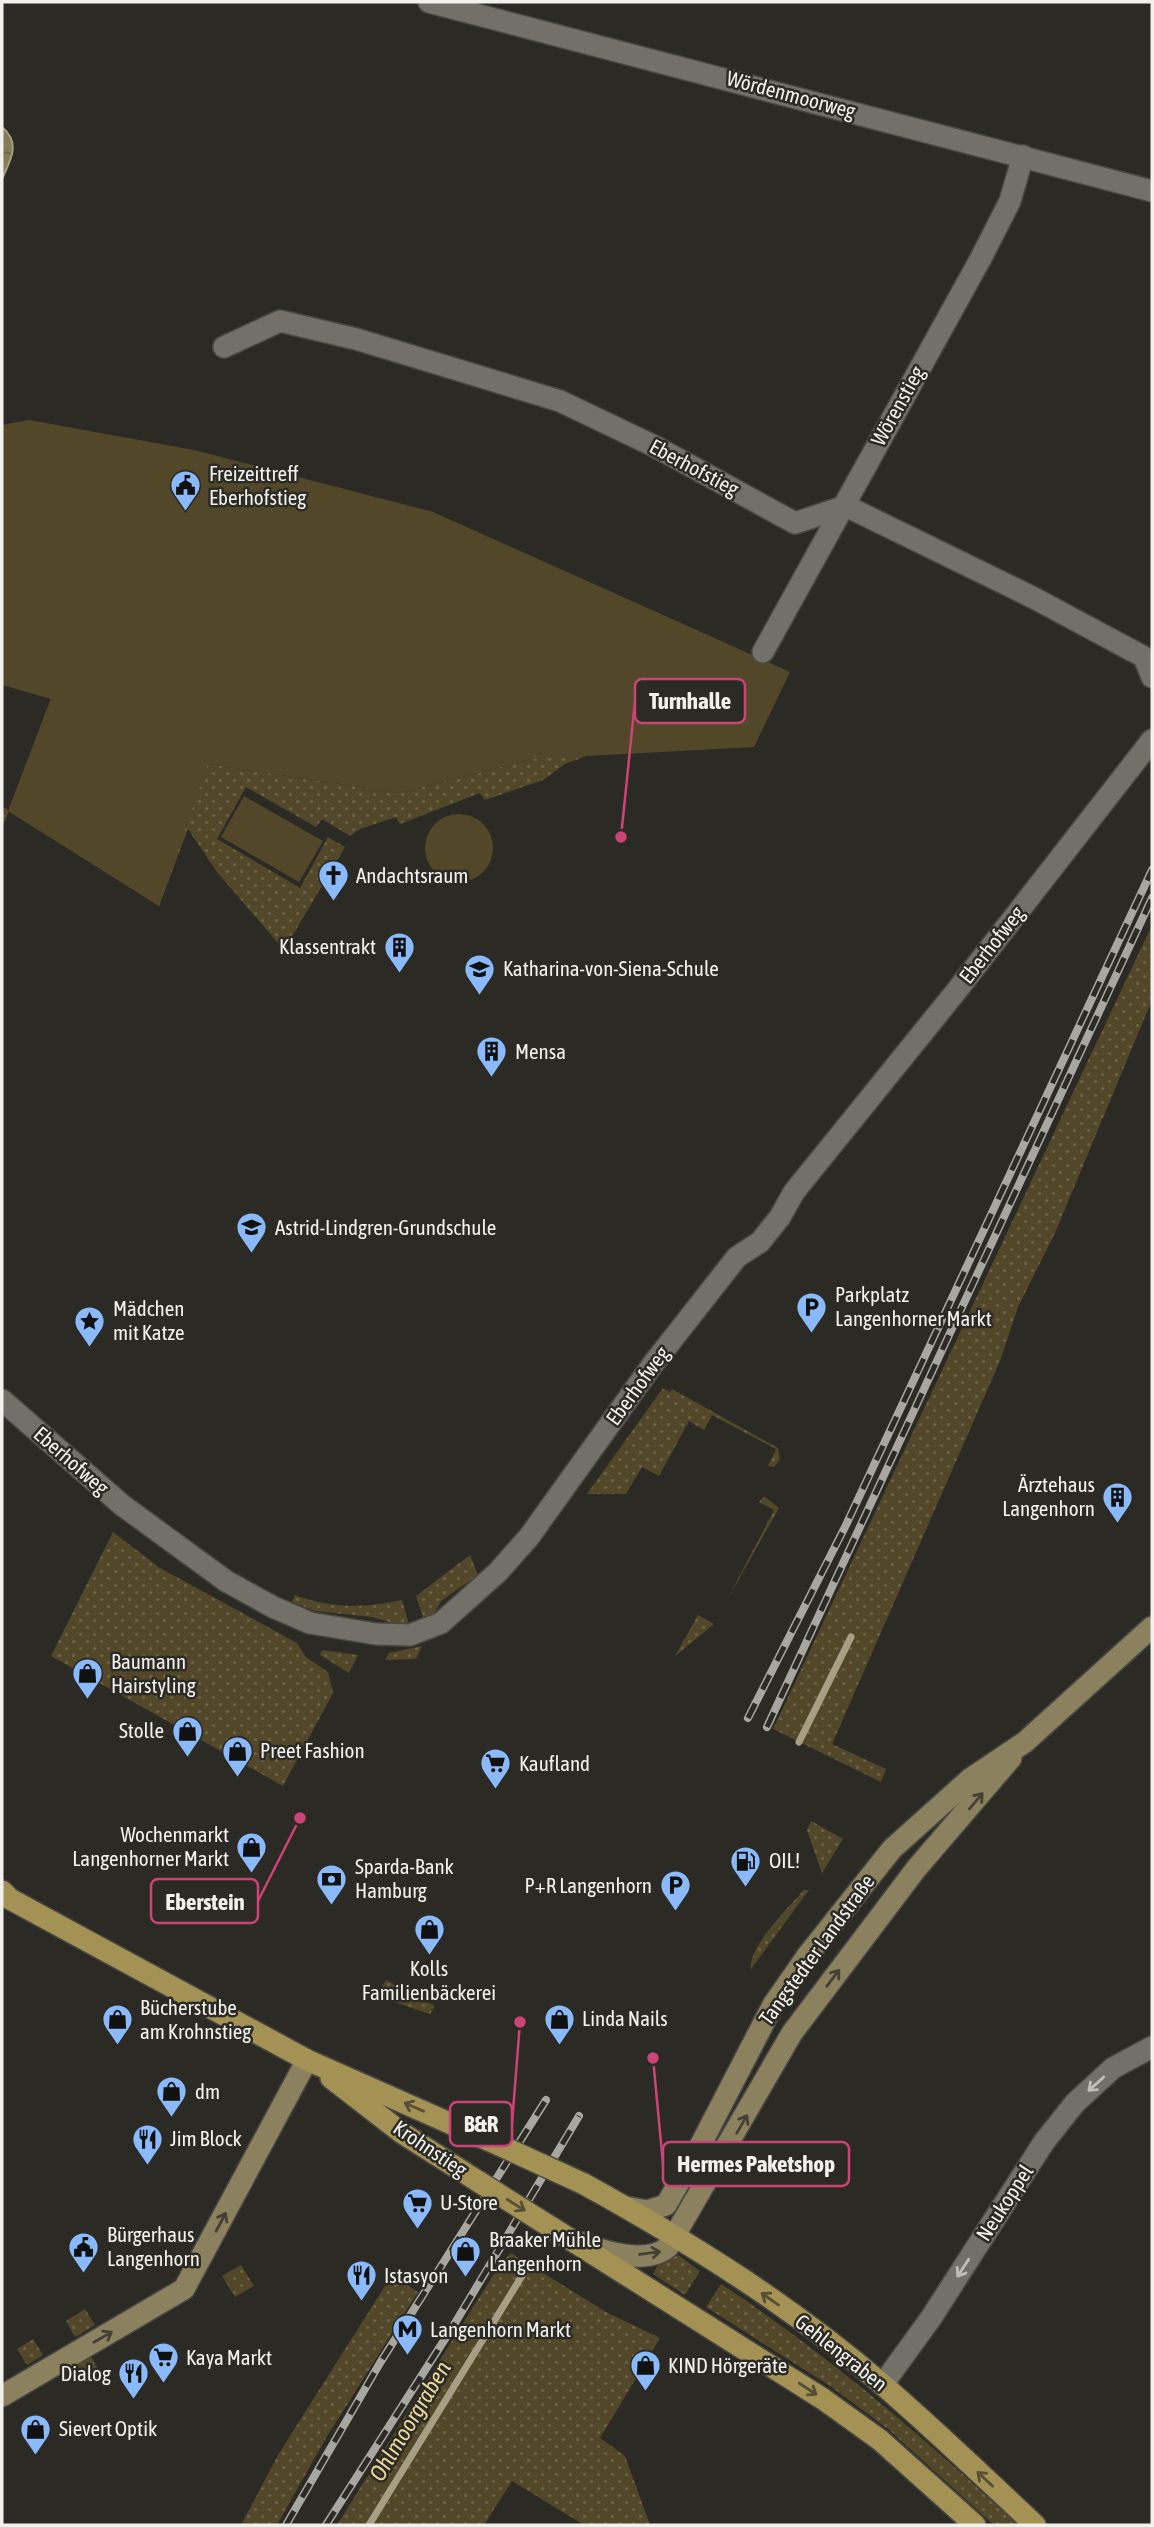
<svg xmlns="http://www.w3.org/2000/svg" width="1154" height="2527" font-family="'Asap Condensed',sans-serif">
  <defs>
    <pattern id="grass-dots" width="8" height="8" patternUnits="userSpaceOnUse" patternTransform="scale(1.75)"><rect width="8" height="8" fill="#524829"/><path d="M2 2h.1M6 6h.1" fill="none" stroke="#6b6348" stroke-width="1.8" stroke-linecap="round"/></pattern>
    <pattern id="water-ripples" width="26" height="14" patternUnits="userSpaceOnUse" patternTransform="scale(1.75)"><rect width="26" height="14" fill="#857b58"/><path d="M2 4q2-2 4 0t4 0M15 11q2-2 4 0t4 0" fill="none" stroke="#6a6450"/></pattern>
  </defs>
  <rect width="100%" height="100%" fill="#2c2a24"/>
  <g fill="url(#grass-dots)">
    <path d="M 51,698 L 208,764 L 399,793 L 531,759 L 595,753 L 565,764 L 543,780 L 485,800 L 480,793 L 400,824 L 396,817 L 360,829 L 350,836 L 322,819 L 316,827 L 246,787 L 217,839 L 300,888 L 328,837 L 345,847 L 284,950 L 217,872 L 188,829 L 159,906 L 9,811 L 2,828 L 2,807 L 9,810 Z"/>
    <path d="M 1152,925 L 1152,1000 L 1055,1233 L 1018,1307 L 1000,1361 L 832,1744 L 886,1769 L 881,1782 L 773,1729 Z"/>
    <path d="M 663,1388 L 670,1392 L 672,1389 L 778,1448 L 780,1459 L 774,1467 L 768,1466 L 776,1449 L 712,1415 L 704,1430 L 689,1421 L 659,1476 L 642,1467 L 626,1494 L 587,1494 Z"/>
    <path d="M 764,1496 L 779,1508 L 726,1602 L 774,1510 L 759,1502 Z"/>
    <path d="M 113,1532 L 160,1568 L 297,1643 L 306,1657 L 328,1672 L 333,1693 L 283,1786 L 51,1656 Z"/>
    <path d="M 470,1555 L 478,1575 L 441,1601 L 430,1622 L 425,1623 L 416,1596 Z"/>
    <path d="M 295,1595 C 333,1609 363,1608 402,1600 L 410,1628 L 372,1617 L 315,1611 L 292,1602 Z"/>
    <path d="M 698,1615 L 714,1624 L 675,1656 Z"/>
    <path d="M 422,1646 L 416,1659 L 385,1660 L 389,1653 Z"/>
    <path d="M 322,1650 L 358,1655 L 349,1673 L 320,1655 Z"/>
    <path d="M 811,1821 L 843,1839 L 822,1873 L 807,1830 Z"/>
    <path d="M 804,1890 L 809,1890 L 751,1969 C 748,1947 789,1907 804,1890 Z"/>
    <path d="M 386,1980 L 435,2006 L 430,2014 L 376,1996 Z"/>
    <path d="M 511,2253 L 606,2312 L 660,2338 L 600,2438 L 625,2456 L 650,2525 L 584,2525 L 512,2481 L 484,2525 L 337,2525 L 500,2264 Z"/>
    <path d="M 678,2255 L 700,2271 L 685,2295 L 653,2274 L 658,2265 Z"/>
    <path d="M 241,2265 L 254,2286 L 235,2297 L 222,2276 Z"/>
    <path d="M 392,2275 L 418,2292 L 326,2438 L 277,2525 L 241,2525 L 278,2455 Z"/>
    <path d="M 721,2284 C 829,2355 924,2437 1018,2525 L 994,2525 L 888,2429 L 830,2386 L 706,2307 Z"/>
    <path d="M 85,2309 L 95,2325 L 75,2337 L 66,2321 Z"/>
    <path d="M 33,2339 L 43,2355 L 27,2365 L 17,2349 Z"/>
    <path d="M 91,2357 L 100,2372 L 82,2383 L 72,2368 Z"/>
  </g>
  <g fill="#524829">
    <path d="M 29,420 L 194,450 L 433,512 L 790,672 L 754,747 L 531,759 L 399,793 L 208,764 L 159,906 L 8,811 L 51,699 L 2,685 L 2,425 Z"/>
    <path d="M 244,796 L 323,841 L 299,882 L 221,837 Z"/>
    <circle cx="459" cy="848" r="34"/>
  </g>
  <path fill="url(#water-ripples)" stroke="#a69e85" stroke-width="2" d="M 2,127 C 21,143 11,159 2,179 Z"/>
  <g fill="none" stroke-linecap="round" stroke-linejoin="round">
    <g stroke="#a69e85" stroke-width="7">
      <path d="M 799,1742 L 851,1637"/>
      <path d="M 369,2525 L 528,2266"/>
    </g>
    <defs>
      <g id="street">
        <path d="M 429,2 L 1152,191"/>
        <path d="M 224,347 L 280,321 L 356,339 L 560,401 L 656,447 L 795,523 L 846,506 L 1034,598 L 1144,657 L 1152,677"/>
        <path d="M 763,652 L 981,258 L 1010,201 L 1023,156"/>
        <path d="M 2,1400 L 122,1505 L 226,1581 L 273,1607 L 310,1623 L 376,1634 L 410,1635 L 441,1623 L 498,1572 L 529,1537 L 653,1364 L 737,1257 L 760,1242 L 780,1217 L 794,1192 L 958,989 L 1152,740"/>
        <path d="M 883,2384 L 931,2318 L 1044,2142 L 1075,2103 L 1113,2068 L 1152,2047"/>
      </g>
      <g id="secondary">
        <path d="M 626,2207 L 647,2211 L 666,2205 L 700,2146 L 773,2005 L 807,1956 L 892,1849 L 970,1779 L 1025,1742 L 1152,1627"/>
        <path d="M 582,2243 C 605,2252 647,2265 668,2247 L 792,2033 L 916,1869 L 1011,1758"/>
        <path d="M 2,2396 L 184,2289 L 307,2060"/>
      </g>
      <g id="primary">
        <path d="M 2,1891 L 10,1899 L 307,2060 L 499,2145"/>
        <path d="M 331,2078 L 402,2133 L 476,2180"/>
        <path d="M 584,2184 C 689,2242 792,2306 883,2385 C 935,2430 985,2478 1035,2525"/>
        <path d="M 557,2231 L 823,2399 L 880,2440 L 975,2525"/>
      </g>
    </defs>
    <use href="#street" stroke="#494843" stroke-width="24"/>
    <use href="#secondary" stroke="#494843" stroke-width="24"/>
    <use href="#primary" stroke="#494843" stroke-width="24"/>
    <use href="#street" stroke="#727069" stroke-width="21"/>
    <use href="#secondary" stroke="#8b815f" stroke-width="21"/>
    <use href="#primary" stroke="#a49255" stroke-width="21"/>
    <defs>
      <g id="rail">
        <path d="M 748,1718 L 846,1525 L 1152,870"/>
        <path d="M 767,1727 L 1152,898"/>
        <path d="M 286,2525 L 380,2363 L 546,2100"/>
        <path d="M 326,2525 L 452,2328 L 579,2116"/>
      </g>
    </defs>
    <use href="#rail" stroke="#a8a6a1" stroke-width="8"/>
    <use href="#rail" stroke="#2c2a24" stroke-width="5" stroke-dasharray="16" stroke-linecap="butt"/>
    <defs>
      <g id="primary-bridge">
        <path d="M 499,2145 L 584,2184"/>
        <path d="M 476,2180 L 557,2231"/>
      </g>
    </defs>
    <use href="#primary-bridge" stroke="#494843" stroke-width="24" stroke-linecap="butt"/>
    <use href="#primary-bridge" stroke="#a49255" stroke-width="21"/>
  </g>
  <defs><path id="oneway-shaft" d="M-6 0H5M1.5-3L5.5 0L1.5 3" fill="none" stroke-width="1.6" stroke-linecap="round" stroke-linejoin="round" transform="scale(1.75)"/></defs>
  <g stroke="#444033">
    <use href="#oneway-shaft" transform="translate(976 1801) rotate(-50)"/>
    <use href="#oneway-shaft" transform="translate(833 1978) rotate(-53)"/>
    <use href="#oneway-shaft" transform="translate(742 2124) rotate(-60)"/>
    <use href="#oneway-shaft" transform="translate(221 2222) rotate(-62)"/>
    <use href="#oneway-shaft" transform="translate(650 2253) rotate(-8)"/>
    <use href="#oneway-shaft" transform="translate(103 2337) rotate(-30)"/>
  </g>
  <g stroke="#bfbdb8">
    <use href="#oneway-shaft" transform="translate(1096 2084) rotate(138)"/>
    <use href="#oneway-shaft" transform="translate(963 2268) rotate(123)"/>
  </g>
  <g stroke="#564e35">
    <use href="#oneway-shaft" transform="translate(414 2107) rotate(-156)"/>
    <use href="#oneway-shaft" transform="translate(516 2205) rotate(32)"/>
    <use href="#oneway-shaft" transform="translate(770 2299) rotate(-145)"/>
    <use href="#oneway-shaft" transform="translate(808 2389) rotate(33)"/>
    <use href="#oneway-shaft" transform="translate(985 2479) rotate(-137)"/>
  </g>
  <defs>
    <symbol id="civic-pin" viewBox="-11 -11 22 30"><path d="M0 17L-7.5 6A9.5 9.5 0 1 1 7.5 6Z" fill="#8abafc" stroke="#2c2a24"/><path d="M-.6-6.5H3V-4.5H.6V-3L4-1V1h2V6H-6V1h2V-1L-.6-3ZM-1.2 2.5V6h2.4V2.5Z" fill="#111"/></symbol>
    <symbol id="church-pin" viewBox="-11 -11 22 30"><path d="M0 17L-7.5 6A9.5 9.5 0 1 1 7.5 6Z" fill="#8abafc" stroke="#2c2a24"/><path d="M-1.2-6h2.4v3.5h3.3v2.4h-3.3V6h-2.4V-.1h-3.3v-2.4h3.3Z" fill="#111"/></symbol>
    <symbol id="building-pin" viewBox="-11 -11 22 30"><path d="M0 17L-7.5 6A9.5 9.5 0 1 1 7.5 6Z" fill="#8abafc" stroke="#2c2a24"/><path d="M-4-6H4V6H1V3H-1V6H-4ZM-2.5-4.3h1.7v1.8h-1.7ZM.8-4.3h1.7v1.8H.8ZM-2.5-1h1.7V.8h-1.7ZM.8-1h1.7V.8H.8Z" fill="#111"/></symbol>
    <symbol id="school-pin" viewBox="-11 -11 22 30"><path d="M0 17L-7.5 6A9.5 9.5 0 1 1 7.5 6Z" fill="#8abafc" stroke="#2c2a24"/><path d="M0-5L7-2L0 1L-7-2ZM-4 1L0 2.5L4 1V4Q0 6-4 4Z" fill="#111"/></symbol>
    <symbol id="parking-pin" viewBox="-11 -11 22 30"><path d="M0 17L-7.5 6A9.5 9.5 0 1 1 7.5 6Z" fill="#8abafc" stroke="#2c2a24"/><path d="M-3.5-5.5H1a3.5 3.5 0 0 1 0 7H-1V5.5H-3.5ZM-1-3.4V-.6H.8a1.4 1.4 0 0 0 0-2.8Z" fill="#111"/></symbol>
    <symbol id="sight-pin" viewBox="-11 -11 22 30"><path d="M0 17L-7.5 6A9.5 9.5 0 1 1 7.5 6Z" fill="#8abafc" stroke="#2c2a24"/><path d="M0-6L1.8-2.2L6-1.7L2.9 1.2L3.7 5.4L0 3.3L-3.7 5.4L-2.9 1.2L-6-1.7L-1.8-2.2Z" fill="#111"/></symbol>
    <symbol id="shop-pin" viewBox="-11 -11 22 30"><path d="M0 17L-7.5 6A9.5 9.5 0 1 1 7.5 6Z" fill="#8abafc" stroke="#2c2a24"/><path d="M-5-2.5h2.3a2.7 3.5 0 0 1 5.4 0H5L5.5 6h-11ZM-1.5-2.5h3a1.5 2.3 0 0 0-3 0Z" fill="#111"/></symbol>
    <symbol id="supermarket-pin" viewBox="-11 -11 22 30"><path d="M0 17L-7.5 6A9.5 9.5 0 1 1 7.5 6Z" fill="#8abafc" stroke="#2c2a24"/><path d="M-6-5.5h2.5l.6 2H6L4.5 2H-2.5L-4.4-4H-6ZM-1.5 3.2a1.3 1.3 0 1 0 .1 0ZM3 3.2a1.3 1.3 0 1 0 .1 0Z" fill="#111"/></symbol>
    <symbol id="fuel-pin" viewBox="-11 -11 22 30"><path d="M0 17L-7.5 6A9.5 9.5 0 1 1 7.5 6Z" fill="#8abafc" stroke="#2c2a24"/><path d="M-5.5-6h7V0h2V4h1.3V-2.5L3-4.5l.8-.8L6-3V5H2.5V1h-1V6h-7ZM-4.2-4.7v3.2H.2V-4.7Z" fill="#111"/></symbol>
    <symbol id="bank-pin" viewBox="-11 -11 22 30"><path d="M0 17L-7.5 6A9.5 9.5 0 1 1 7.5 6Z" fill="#8abafc" stroke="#2c2a24"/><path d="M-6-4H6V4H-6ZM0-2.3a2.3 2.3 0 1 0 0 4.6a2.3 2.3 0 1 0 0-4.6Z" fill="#111"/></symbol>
    <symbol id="restaurant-pin" viewBox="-11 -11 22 30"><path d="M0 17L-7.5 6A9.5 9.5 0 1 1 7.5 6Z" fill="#8abafc" stroke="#2c2a24"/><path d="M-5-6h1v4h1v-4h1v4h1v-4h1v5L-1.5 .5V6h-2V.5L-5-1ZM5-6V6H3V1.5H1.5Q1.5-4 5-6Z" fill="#111"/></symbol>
    <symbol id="metro-pin" viewBox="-11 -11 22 30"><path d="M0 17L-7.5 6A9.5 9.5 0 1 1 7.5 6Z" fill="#8abafc" stroke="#2c2a24"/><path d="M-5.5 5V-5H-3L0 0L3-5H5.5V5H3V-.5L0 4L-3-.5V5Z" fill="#111"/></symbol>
  </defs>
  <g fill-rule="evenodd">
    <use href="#civic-pin" x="168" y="468" width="35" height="47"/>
    <use href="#church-pin" x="316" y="858" width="35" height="47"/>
    <use href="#building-pin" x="382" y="930" width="35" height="47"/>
    <use href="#school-pin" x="462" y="952" width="35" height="47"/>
    <use href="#building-pin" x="474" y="1034" width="35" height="47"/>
    <use href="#school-pin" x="234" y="1210" width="35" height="47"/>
    <use href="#parking-pin" x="794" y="1290" width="35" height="47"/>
    <use href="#sight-pin" x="72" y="1304" width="35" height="47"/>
    <use href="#building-pin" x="1100" y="1480" width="35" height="47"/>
    <use href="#shop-pin" x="70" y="1656" width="35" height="47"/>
    <use href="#shop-pin" x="170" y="1714" width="35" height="47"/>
    <use href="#shop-pin" x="220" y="1734" width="35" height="47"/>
    <use href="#supermarket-pin" x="478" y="1746" width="35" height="47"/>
    <use href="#shop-pin" x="234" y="1830" width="35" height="47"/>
    <use href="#fuel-pin" x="728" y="1844" width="35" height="47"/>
    <use href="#bank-pin" x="314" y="1862" width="35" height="47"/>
    <use href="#parking-pin" x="658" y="1868" width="35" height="47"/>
    <use href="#shop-pin" x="412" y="1912" width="35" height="47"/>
    <use href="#shop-pin" x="542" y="2002" width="35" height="47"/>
    <use href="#shop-pin" x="100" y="2002" width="35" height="47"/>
    <use href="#shop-pin" x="154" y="2074" width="35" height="47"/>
    <use href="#restaurant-pin" x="130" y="2122" width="35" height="47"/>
    <use href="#supermarket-pin" x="400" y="2186" width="35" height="47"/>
    <use href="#civic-pin" x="66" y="2230" width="35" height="47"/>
    <use href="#shop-pin" x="448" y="2234" width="35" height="47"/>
    <use href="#restaurant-pin" x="344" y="2258" width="35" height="47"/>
    <use href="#metro-pin" x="390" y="2312" width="35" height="47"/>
    <use href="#supermarket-pin" x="146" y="2340" width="35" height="47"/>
    <use href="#shop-pin" x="628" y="2348" width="35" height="47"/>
    <use href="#restaurant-pin" x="116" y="2356" width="35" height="47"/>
    <use href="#shop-pin" x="18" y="2412" width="35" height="47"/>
  </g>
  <g text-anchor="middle" stroke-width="5" stroke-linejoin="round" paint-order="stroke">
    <g font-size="21" fill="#f2f1ed" stroke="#2c2a24">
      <text transform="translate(791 95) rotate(15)" y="7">Wördenmoorweg</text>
      <text transform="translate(898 406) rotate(-61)" y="7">Wörenstieg</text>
      <text transform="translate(694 468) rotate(28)" y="7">Eberhofstieg</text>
      <text transform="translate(992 945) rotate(-52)" y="7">Eberhofweg</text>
      <text transform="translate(638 1386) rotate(-54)" y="7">Eberhofweg</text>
      <text transform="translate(71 1461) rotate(41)" y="7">Eberhofweg</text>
      <text transform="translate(817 1950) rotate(-54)" y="7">Tangstedter Landstraße</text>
      <text transform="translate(430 2149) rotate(34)" y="7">Krohnstieg</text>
      <text transform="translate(1005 2203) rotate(-57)" y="7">Neukoppel</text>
      <text transform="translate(841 2353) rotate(38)" y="7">Gehlengraben</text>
    </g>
    <g font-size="21" fill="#f2f1ed" stroke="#2c2a24" text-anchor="start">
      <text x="209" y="481">Freizeittreff<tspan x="209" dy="24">Eberhofstieg</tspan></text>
      <text x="356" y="883">Andachtsraum</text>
      <text x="376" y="954" text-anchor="end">Klassentrakt</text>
      <text x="503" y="976">Katharina-von-Siena-Schule</text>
      <text x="515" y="1059">Mensa</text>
      <text x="275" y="1235">Astrid-Lindgren-Grundschule</text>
      <text x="835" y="1302">Parkplatz<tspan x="835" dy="24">Langenhorner Markt</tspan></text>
      <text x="113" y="1316">Mädchen<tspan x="113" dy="24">mit Katze</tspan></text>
      <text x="1095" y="1492" text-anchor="end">Ärztehaus<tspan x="1095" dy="24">Langenhorn</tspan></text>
      <text x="111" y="1669">Baumann<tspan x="111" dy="24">Hairstyling</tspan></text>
      <text x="164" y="1738" text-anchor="end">Stolle</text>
      <text x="260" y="1758">Preet Fashion</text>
      <text x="519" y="1771">Kaufland</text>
      <text x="229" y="1842" text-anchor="end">Wochenmarkt<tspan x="229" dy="24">Langenhorner Markt</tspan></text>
      <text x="769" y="1868">OIL!</text>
      <text x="355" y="1874">Sparda-Bank<tspan x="355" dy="24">Hamburg</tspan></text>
      <text x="652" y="1893" text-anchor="end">P+R Langenhorn</text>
      <text x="429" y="1976" text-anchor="middle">Kolls<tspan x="429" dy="24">Familienbäckerei</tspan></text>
      <text x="140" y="2015">Bücherstube<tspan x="140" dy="24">am Krohnstieg</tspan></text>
      <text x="582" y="2026">Linda Nails</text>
      <text x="195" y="2099">dm</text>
      <text x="170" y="2146">Jim Block</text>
      <text x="440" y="2210">U-Store</text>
      <text x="107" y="2242">Bürgerhaus<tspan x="107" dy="24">Langenhorn</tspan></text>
      <text x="489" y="2247">Braaker Mühle<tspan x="489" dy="24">Langenhorn</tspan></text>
      <text x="384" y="2283">Istasyon</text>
      <text x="430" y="2337">Langenhorn Markt</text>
      <text x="186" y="2365">Kaya Markt</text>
      <text x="668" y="2373">KIND Hörgeräte</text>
      <text x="111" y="2381" text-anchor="end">Dialog</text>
      <text x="59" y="2436">Sievert Optik</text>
    </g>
    <g font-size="23" font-style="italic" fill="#ead79a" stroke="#2c2a24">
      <text transform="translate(410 2421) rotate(-59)" y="8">Ohlmoorgraben</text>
    </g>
  </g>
  <path fill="none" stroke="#cc4378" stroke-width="2.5" d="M621 837L635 701M300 1818L258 1901M520 2022L512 2124M653 2058L663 2164"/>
  <g fill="#cc4378" stroke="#2c2a24" stroke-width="2.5">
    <circle cx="621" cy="837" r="7"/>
    <circle cx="300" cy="1818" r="7"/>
    <circle cx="520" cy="2022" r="7"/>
    <circle cx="653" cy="2058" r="7"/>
  </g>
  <g fill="#2c2a24" stroke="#cc4378" stroke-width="2.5">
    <rect x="635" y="679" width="110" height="44" rx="7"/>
    <rect x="151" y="1879" width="107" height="44" rx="7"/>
    <rect x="450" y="2102" width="62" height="44" rx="7"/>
    <rect x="663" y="2142" width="186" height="44" rx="7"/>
  </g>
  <g font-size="23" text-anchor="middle" font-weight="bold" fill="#f2f1ed">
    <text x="690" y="709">Turnhalle</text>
    <text x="205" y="1910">Eberstein</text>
    <text x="481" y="2132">B&amp;R</text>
    <text x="756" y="2172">Hermes Paketshop</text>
  </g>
  <rect width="1154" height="2527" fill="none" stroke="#f2f1ed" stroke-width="7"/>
</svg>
